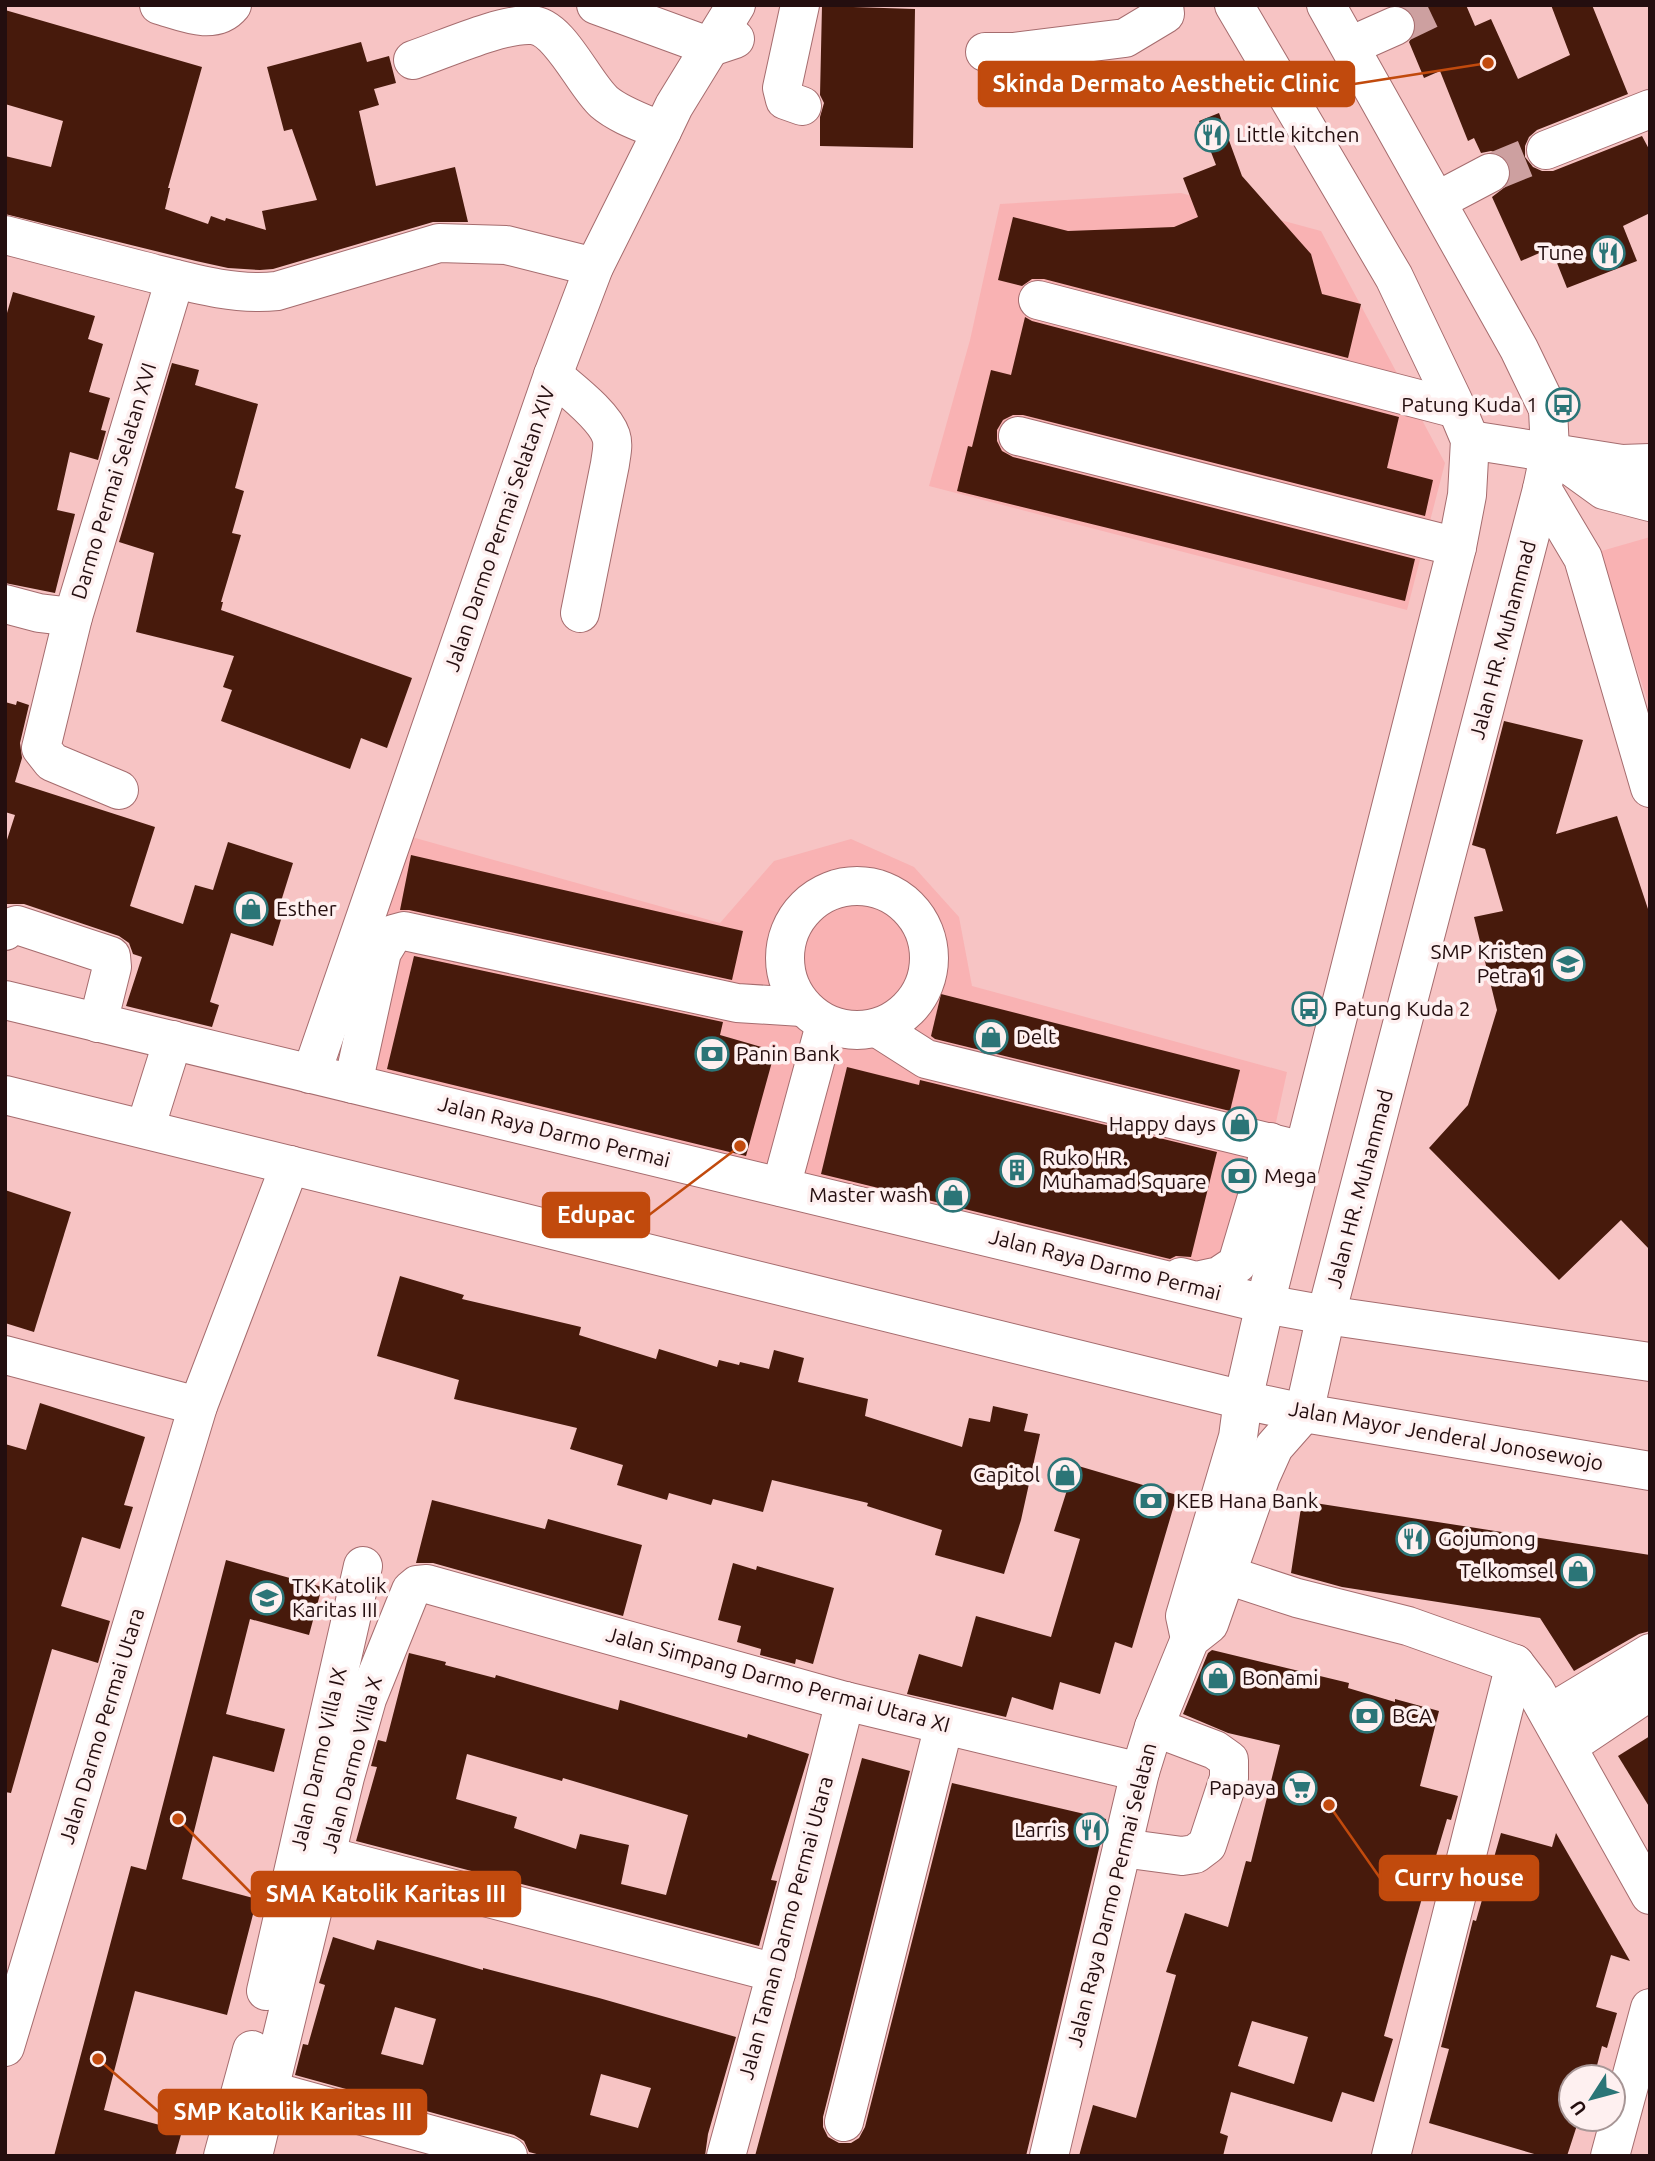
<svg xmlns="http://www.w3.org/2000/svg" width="1655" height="2161" font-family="Ubuntu,sans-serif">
  <rect width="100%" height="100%" fill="#f7c4c4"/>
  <g fill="#f9b2b3">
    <path d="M 1181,193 L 1321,231 L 1445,463 L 1407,610 L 929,486 L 970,340 L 1000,204 Z"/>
    <path d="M 1650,537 L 1650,708 L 1598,552 Z"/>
    <path d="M 401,834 L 720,923 L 774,861 L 851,839 L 914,867 L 959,917 L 972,986 L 1287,1072 L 1237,1300 L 1217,1313 L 326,1081 Z"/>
  </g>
  <g fill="#471a0c" fill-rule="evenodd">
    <path d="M 1400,5 L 1466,5 L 1475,26 L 1491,19 L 1518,79 L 1570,55 L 1551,5 L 1592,5 L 1628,94 L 1537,130 L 1529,137 L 1525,146 L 1525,157 L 1533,167 L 1542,171 L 1553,171 L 1642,136 L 1650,151 L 1650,213 L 1623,226 L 1637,261 L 1567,288 L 1551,248 L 1521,261 L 1492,197 L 1509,184 L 1512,173 L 1510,163 L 1501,154 L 1491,151 L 1481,153 L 1474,138 L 1468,141 L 1440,71 L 1424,78 L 1409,42 L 1417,29 L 1415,18 L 1408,9 Z"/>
    <path d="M 822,6 L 915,9 L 913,148 L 820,146 L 820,117 L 824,103 L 820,95 Z"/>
    <path d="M 5,10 L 202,67 L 168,188 L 170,188 L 165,209 L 208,224 L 211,216 L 225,221 L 226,218 L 266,230 L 262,211 L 317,200 L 292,129 L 284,131 L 267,67 L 361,42 L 367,62 L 389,56 L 396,83 L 374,89 L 379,105 L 359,111 L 376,186 L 455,167 L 468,222 L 433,222 L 273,269 L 260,270 L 228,268 L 196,261 L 5,214 L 5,156 L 51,167 L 63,121 L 5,104 Z"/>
    <path d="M 1219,113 L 1242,176 L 1311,254 L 1322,294 L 1361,304 L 1348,358 L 1044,279 L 1032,279 L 1022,286 L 998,280 L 1013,217 L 1068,231 L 1174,227 L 1198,217 L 1183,178 L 1216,165 L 1199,121 Z"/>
    <path d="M 13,292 L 95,316 L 88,339 L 103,344 L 89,392 L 110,398 L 101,430 L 106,431 L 98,460 L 70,452 L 57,510 L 75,514 L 55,593 L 5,583 L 5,320 Z"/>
    <path d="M 1025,317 L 1032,321 L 1399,417 L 1387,468 L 1433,480 L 1425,516 L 1023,415 L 1013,415 L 1003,420 L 997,430 L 997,441 L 1002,451 L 1013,457 L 1415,559 L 1405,601 L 957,491 L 968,446 L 972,447 L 991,370 L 1011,375 Z"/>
    <path d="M 172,363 L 199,370 L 195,385 L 258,404 L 235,488 L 244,491 L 232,533 L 241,535 L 221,602 L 223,602 L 221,610 L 412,678 L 387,748 L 361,738 L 350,769 L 221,721 L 232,690 L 223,687 L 234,656 L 136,632 L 154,553 L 119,542 Z"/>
    <path d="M 17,701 L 29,705 L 20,743 L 22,758 L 15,782 L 155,827 L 130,906 L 183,924 L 195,885 L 213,890 L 228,842 L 293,863 L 278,911 L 283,913 L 273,946 L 231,933 L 210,1002 L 219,1005 L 212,1027 L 126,1006 L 142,957 L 133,954 L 129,943 L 119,936 L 24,904 L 5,904 L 5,846 L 15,815 L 5,812 L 5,702 L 16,705 Z"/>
    <path d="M 1504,721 L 1583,740 L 1556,834 L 1617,816 L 1650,915 L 1650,1250 L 1621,1220 L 1559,1280 L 1429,1148 L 1468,1105 L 1497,1010 L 1474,917 L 1503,911 L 1485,849 L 1472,845 Z"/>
    <path d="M 411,855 L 743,931 L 732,980 L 409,910 L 400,910 Z"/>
    <path d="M 414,956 L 723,1022 L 720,1035 L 775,1051 L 746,1156 L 387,1069 Z"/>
    <path d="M 941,994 L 1240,1070 L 1230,1111 L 935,1039 L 931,1036 Z"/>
    <path d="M 847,1067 L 919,1085 L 920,1080 L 1217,1152 L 1191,1257 L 1176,1256 L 1170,1259 L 821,1174 Z"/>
    <path d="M 5,1190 L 71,1212 L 34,1332 L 5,1323 Z"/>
    <path d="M 400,1276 L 464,1295 L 462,1299 L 581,1327 L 579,1335 L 656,1359 L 659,1349 L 717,1367 L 719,1360 L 739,1365 L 740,1362 L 769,1369 L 774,1350 L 804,1358 L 798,1382 L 868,1399 L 865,1416 L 962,1447 L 969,1418 L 990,1422 L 993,1406 L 1028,1414 L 1024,1431 L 1040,1434 L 1021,1520 L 1004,1574 L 935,1555 L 942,1530 L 867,1506 L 868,1503 L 772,1480 L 763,1512 L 713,1499 L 711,1505 L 669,1493 L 667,1500 L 617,1485 L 623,1465 L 570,1449 L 577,1428 L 454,1399 L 459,1380 L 377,1356 Z"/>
    <path d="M 40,1403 L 145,1437 L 124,1505 L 133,1507 L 120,1549 L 82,1537 L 61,1606 L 110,1621 L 98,1663 L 52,1649 L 11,1793 L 5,1792 L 5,1444 L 26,1450 Z"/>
    <path d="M 1075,1465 L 1177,1495 L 1132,1648 L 1115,1642 L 1100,1694 L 1060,1682 L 1053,1710 L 1012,1697 L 1006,1717 L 907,1694 L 919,1654 L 962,1667 L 976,1616 L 1051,1637 L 1080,1539 L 1054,1531 Z"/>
    <path d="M 432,1500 L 545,1529 L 548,1519 L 642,1545 L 623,1616 L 433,1563 L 416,1563 Z"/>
    <path d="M 1302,1501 L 1650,1555 L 1650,1631 L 1639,1634 L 1574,1671 L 1540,1618 L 1342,1587 L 1291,1573 Z"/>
    <path d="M 226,1560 L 322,1587 L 309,1635 L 250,1619 L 226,1714 L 285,1729 L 274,1772 L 213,1756 L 182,1879 L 257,1899 L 227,2015 L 135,1991 L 104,2110 L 182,2131 L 175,2156 L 54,2156 L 131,1866 L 146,1870 Z"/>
    <path d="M 733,1563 L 756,1570 L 757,1566 L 834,1588 L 813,1664 L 796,1659 L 795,1664 L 760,1655 L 761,1649 L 737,1642 L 741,1626 L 718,1620 Z"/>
    <path d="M 1212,1650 L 1349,1683 L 1348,1688 L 1395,1702 L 1395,1699 L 1439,1711 L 1420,1786 L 1458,1796 L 1451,1820 L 1447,1819 L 1433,1866 L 1431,1866 L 1406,1955 L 1384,2036 L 1393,2039 L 1374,2102 L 1342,2092 L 1332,2122 L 1231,2092 L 1220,2133 L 1228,2136 L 1223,2156 L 1079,2156 L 1093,2105 L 1136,2118 L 1176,1975 L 1166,1972 L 1185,1913 L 1228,1927 L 1246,1861 L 1251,1862 L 1280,1745 L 1228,1733 L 1183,1714 L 1208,1653 ZM 1252,2021 L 1308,2037 L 1294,2084 L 1238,2066 Z"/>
    <path d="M 409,1653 L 446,1662 L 445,1665 L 495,1678 L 496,1675 L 618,1710 L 620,1700 L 747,1738 L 748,1734 L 809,1754 L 771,1880 L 777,1881 L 759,1946 L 356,1841 L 377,1767 L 371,1766 L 378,1740 L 386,1742 ZM 467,1754 L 562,1781 L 563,1778 L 688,1815 L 666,1895 L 621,1884 L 629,1845 L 580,1834 L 576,1849 L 514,1828 L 517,1817 L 456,1799 Z"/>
    <path d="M 1650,1736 L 1650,1808 L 1618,1756 Z"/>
    <path d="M 862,1758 L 910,1771 L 823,2117 L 823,2127 L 828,2137 L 839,2143 L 851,2143 L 859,2138 L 865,2127 L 952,1783 L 1106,1819 L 1026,2156 L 755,2156 Z"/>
    <path d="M 1501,1833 L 1552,1847 L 1556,1833 L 1630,1961 L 1611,1955 L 1596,2007 L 1617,2013 L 1607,2048 L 1602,2046 L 1594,2077 L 1571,2077 L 1571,2119 L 1579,2119 L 1567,2156 L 1541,2156 L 1429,2123 L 1449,2049 L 1441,2047 L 1473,1920 L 1476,1921 Z"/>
    <path d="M 333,1937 L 374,1950 L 377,1940 L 483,1970 L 483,1968 L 599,1998 L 736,2037 L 708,2134 L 705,2156 L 544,2156 L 529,2152 L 524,2141 L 514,2135 L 295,2075 L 303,2044 L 308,2045 L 325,1985 L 319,1983 ZM 395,2007 L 436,2019 L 423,2065 L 381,2054 ZM 601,2074 L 651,2088 L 638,2128 L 590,2115 Z"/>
  </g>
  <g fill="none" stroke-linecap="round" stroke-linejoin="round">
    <g stroke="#cda0a0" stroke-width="38" stroke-dasharray="38 19" stroke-linecap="butt">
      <path d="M 1395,26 L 1439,5"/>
      <path d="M 1490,173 L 1546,150"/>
    </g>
    <defs>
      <g id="minor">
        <path d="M 159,5 C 181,11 214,27 232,5"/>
        <path d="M 596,5 L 711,47 L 735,39"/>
        <path d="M 800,5 L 782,88 L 785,100 L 802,106"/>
        <path d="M 1350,46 L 1395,26"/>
        <path d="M 985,52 L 1013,52 L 1125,38 L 1165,14 L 1164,5"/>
        <path d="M 413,60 C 443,50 502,23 532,25 C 560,27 583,83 604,102 C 619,115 643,123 662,131"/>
        <path d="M 1546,150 L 1650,109"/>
        <path d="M 1437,201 L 1490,173"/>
        <path d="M 5,235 C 50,247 95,258 140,270 C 185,281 231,296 277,291 L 439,243 L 506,245 L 594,267"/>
        <path d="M 1038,300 L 1457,409"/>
        <path d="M 553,375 C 570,390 604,415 611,436 C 614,445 611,455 610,464 L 580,613"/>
        <path d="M 1018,436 L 1457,547"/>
        <path d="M 1470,440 L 1622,464 L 1650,463"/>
        <path d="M 1557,456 L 1604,490 L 1650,502"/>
        <path d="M 1542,489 L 1583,558 L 1650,788"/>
        <path d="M 5,604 L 39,613 L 73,617"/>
        <path d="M 119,790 L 52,762 L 41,748 L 73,617 L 175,279"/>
        <circle cx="857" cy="958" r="72"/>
        <path d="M 5,931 L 8,928 L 17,925 L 111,956 L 112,967 L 98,1023"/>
        <path d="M 5,1000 L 1265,1304"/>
        <path d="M 879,1029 L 926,1059 L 1295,1149"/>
        <path d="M 310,1074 L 314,1066 L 553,375 L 594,267 L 662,131 L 674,106 L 736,5"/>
        <path d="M 353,1084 L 382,952 L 393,934 L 404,931 L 737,1003 L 802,1007"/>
        <path d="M 5,1095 L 1243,1400 L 1238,1437 L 1185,1616 L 1190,1639"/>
        <path d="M 145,1129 L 173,1040"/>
        <path d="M 781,1187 L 825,1025"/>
        <path d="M 1181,1277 L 1196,1281 L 1219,1276 L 1237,1264 L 1265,1170 L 1270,1142"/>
        <path d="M 5,1355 L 198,1406"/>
        <path d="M 1227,1575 L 1297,1598 L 1408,1626 L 1515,1664 L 1535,1690 L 1650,1895"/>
        <path d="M 1549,1714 L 1650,1653"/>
        <path d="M 1568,1746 L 1650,1691"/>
        <path d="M 1122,1848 L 1182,1856 L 1195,1854 L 1207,1845 L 1229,1778 L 1229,1760 L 1215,1750 L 1154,1727"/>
        <path d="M 327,1856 L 776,1973"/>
        <path d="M 266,1991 L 363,1566"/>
        <path d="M 5,2047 L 198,1406 L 290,1165"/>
        <path d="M 268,2090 L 508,2156"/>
        <path d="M 844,2122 L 944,1725"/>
        <path d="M 223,2156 L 252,2050"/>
        <path d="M 253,2156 L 345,1777 L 367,1699 L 411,1590 L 417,1585 L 427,1584 L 845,1701 L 1140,1772"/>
        <path d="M 726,2156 L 776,1973 L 845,1701"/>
        <path d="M 1049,2156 L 1140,1772 L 1154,1727 L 1190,1639 L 1209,1624 L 1261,1476 L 1274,1447 L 1304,1413"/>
        <path d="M 1391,2156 L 1515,1664"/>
        <path d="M 1610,2156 L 1650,2008"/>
      </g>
      <g id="major">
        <path d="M 1234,5 L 1394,277 L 1457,409 L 1470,440 L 1467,495 L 1457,547 L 1265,1304 L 1243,1400 L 1304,1413 L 1650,1471"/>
        <path d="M 1265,1304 L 1326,1315 L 1650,1362"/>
        <path d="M 1304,1413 L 1326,1315 L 1542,489 L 1550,451 L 1548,409 L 1519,349 L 1326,5"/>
      </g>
    </defs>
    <use href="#minor" stroke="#a56c6e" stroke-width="40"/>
    <use href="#major" stroke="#a56c6e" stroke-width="40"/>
    <use href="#minor" stroke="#fff" stroke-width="38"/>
    <use href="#major" stroke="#fff" stroke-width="38"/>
  </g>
  <defs>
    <symbol id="restaurant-ring" viewBox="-11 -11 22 22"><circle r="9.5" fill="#fef0f0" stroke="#2b7577" stroke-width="1.5"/><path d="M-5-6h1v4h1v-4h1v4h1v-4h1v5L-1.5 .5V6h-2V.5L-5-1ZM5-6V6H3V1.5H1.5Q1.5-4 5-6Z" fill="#2b7577"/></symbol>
    <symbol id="bus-ring" viewBox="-11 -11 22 22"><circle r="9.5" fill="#fef0f0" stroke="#2b7577" stroke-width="1.5"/><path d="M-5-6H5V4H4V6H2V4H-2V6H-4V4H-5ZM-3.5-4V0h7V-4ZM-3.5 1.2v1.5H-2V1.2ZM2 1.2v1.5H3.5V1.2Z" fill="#2b7577"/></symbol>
    <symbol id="shop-ring" viewBox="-11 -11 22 22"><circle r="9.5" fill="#fef0f0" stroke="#2b7577" stroke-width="1.5"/><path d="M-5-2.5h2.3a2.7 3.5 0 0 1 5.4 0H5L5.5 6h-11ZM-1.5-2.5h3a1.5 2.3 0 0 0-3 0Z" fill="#2b7577"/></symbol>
    <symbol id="school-ring" viewBox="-11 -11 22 22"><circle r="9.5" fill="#fef0f0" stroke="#2b7577" stroke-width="1.5"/><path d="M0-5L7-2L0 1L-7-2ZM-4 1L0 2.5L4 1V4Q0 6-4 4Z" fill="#2b7577"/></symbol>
    <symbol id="bank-ring" viewBox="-11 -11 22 22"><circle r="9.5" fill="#fef0f0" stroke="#2b7577" stroke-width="1.5"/><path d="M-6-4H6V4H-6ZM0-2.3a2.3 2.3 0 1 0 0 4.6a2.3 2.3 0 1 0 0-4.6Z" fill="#2b7577"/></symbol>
    <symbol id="building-ring" viewBox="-11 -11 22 22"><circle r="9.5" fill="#fef0f0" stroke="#2b7577" stroke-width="1.5"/><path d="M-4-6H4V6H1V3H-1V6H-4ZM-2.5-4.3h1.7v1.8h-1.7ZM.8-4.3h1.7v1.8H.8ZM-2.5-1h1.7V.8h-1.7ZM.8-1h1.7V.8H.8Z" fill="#2b7577"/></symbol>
    <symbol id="supermarket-ring" viewBox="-11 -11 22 22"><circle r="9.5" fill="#fef0f0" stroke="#2b7577" stroke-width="1.5"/><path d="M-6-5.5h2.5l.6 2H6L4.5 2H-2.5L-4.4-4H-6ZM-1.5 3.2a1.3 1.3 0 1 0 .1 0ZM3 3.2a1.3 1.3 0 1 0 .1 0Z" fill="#2b7577"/></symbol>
  </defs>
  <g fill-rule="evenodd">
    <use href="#restaurant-ring" x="1193" y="116" width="38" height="38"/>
    <use href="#restaurant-ring" x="1589" y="234" width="38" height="38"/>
    <use href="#bus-ring" x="1544" y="386" width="38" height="38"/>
    <use href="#shop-ring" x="232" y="890" width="38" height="38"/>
    <use href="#school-ring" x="1549" y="945" width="38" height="38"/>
    <use href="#bus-ring" x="1290" y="990" width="38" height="38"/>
    <use href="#shop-ring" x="972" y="1018" width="38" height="38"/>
    <use href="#bank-ring" x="693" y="1035" width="38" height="38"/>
    <use href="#shop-ring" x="1221" y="1105" width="38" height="38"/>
    <use href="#building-ring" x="998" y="1151" width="38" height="38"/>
    <use href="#bank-ring" x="1220" y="1157" width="38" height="38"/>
    <use href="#shop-ring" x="934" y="1176" width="38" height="38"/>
    <use href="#shop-ring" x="1046" y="1456" width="38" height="38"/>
    <use href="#bank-ring" x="1132" y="1482" width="38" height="38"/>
    <use href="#restaurant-ring" x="1394" y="1520" width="38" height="38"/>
    <use href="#shop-ring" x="1559" y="1552" width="38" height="38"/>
    <use href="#school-ring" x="248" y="1579" width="38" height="38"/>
    <use href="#shop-ring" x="1199" y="1659" width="38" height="38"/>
    <use href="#bank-ring" x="1348" y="1697" width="38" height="38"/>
    <use href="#supermarket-ring" x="1281" y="1769" width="38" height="38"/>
    <use href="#restaurant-ring" x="1072" y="1811" width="38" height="38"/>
  </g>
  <g text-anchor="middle" stroke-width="7" stroke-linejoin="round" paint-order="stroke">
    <g font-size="21" fill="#240e0f" stroke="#fef0f0" text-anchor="start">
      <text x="1236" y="142">Little kitchen</text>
      <text x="1584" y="260" text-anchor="end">Tune</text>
      <text x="1538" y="412" text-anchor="end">Patung Kuda 1</text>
      <text x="276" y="916">Esther</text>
      <text x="1544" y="959" text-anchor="end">SMP Kristen<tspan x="1544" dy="24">Petra 1</tspan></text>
      <text x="1334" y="1016">Patung Kuda 2</text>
      <text x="1016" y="1044">Delt</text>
      <text x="736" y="1061">Panin Bank</text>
      <text x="1216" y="1131" text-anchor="end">Happy days</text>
      <text x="1042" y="1165">Ruko HR.<tspan x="1042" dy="24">Muhamad Square</tspan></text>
      <text x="1264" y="1183">Mega</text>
      <text x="928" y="1202" text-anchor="end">Master wash</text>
      <text x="1040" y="1482" text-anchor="end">Capitol</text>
      <text x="1176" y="1508">KEB Hana Bank</text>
      <text x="1438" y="1546">Gojumong</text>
      <text x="1554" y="1578" text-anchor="end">Telkomsel</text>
      <text x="292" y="1593">TK Katolik<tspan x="292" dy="24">Karitas III</tspan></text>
      <text x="1242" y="1685">Bon ami</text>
      <text x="1392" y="1723">BCA</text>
      <text x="1276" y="1795" text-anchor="end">Papaya</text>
      <text x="1066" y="1837" text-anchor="end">Larris</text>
    </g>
    <g font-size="21" fill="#240e0f" stroke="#fef0f0">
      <text transform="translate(114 481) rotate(-73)" y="7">Darmo Permai Selatan XVI</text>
      <text transform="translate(500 529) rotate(-71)" y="7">Jalan Darmo Permai Selatan XIV</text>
      <text transform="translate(1503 640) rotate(-75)" y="7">Jalan HR. Muhammad</text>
      <text transform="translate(554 1132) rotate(14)" y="7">Jalan Raya Darmo Permai</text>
      <text transform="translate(1360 1189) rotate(-75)" y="7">Jalan HR. Muhammad</text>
      <text transform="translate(1105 1265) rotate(14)" y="7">Jalan Raya Darmo Permai</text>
      <text transform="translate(1446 1436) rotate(10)" y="7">Jalan Mayor Jenderal Jonosewojo</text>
      <text transform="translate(778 1680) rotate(15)" y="7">Jalan Simpang Darmo Permai Utara XI</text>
      <text transform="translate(102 1726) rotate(-73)" y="7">Jalan Darmo Permai Utara</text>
      <text transform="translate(319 1759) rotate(-77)" y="7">Jalan Darmo Villa IX</text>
      <text transform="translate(352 1765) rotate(-75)" y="7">Jalan Darmo Villa X</text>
      <text transform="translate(1112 1895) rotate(-76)" y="7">Jalan Raya Darmo Permai Selatan</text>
      <text transform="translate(786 1928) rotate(-75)" y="7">Jalan Taman Darmo Permai Utara</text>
    </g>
  </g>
  <path fill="none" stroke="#c14a0d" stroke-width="2.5" d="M1488 63L1354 84M740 1146L649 1215M1329 1805L1380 1878M178 1819L252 1894M98 2059L159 2112"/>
  <g fill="#c14a0d" stroke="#fef0f0" stroke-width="2.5">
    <circle cx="1488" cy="63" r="7"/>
    <circle cx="740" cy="1146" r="7"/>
    <circle cx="1329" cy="1805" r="7"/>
    <circle cx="178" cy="1819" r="7"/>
    <circle cx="98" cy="2059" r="7"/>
  </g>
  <g fill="#c14a0d" stroke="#c14a0d" stroke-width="2.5">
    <rect x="979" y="62" width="375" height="44" rx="7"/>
    <rect x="543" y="1193" width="106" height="44" rx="7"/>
    <rect x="1380" y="1856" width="158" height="44" rx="7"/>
    <rect x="252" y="1872" width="268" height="44" rx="7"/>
    <rect x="159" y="2090" width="267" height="44" rx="7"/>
  </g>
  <g font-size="23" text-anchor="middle" font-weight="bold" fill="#fff">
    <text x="1166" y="92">Skinda Dermato Aesthetic Clinic</text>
    <text x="596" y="1223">Edupac</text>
    <text x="1459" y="1886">Curry house</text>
    <text x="386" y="1902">SMA Katolik Karitas III</text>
    <text x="293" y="2120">SMP Katolik Karitas III</text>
  </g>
  <rect width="1655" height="2161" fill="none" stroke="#240e0f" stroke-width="14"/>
  <g transform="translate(1592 2098) rotate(234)"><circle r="33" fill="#fef0f0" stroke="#a79696" stroke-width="2"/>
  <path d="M0-5L12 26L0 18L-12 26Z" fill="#2b7577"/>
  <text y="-10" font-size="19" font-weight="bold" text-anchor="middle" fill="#240e0f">U</text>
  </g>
</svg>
